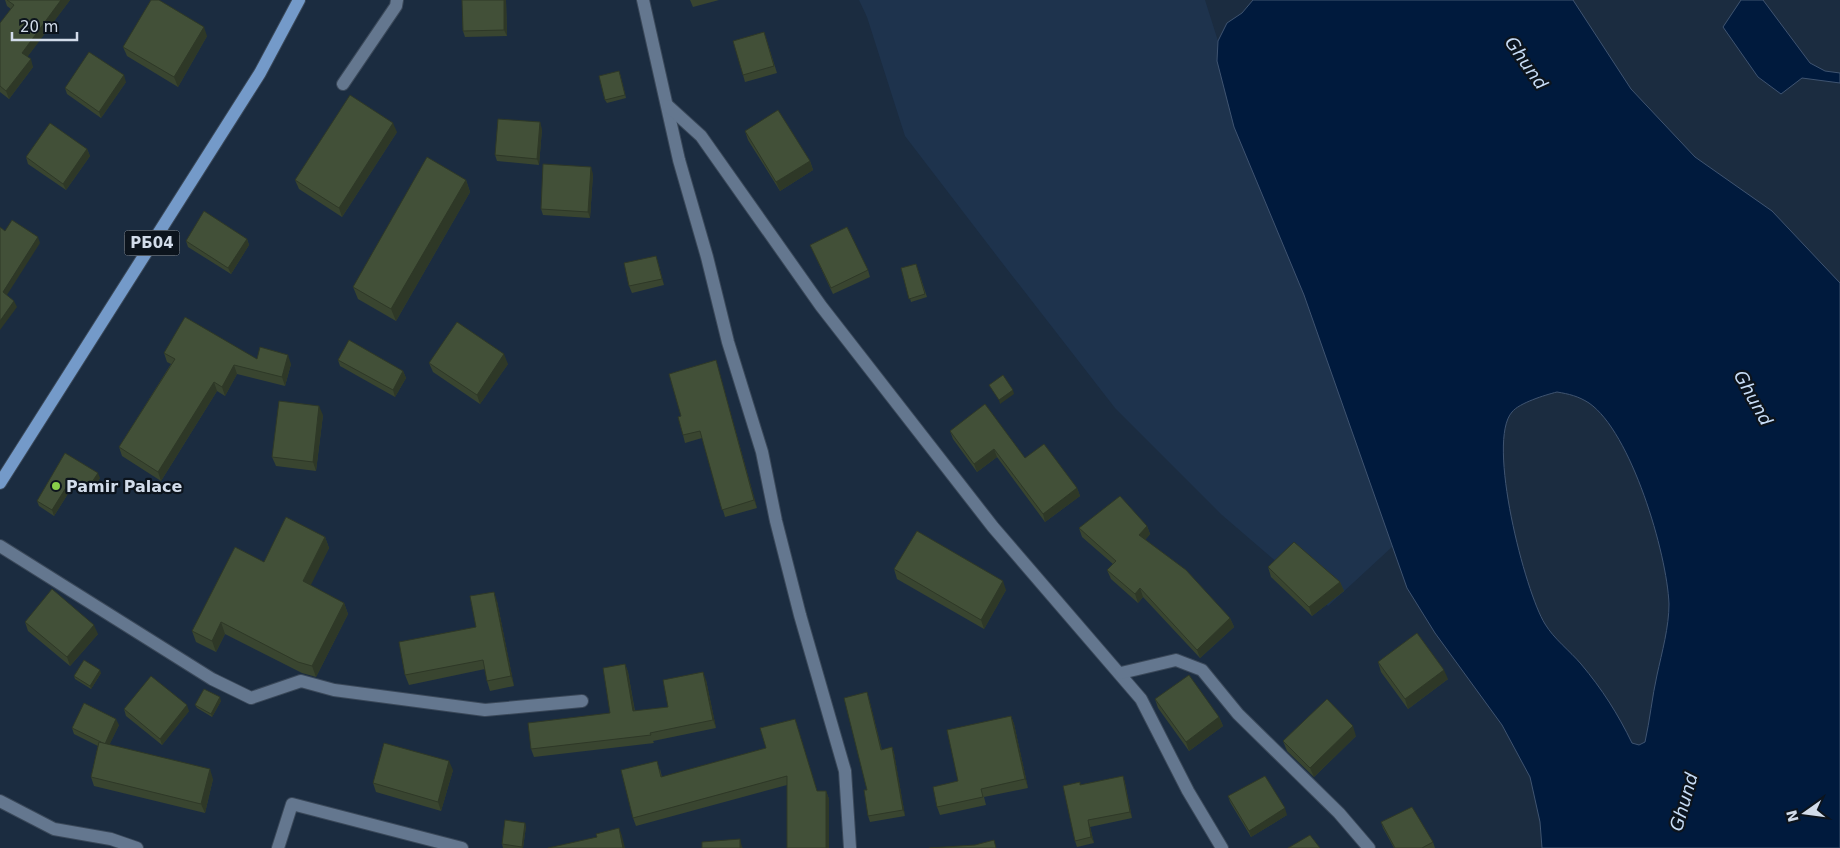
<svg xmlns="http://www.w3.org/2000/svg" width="1840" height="848" font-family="'DejaVu Sans',sans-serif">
  <rect width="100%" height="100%" fill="#1b2c40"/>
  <path fill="#1e334d" d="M 859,0 L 1205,0 L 1218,41 L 1217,61 L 1304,295 L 1393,546 L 1328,606 L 1222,515 L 1115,408 L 1000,260 L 905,136 L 867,17 Z"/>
  <g fill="#001a3d" stroke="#3f5471" fill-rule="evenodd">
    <path d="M 1253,0 L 1573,0 L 1631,89 L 1695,157 L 1772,211 L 1840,283 L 1840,848 L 1542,848 L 1540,822 L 1530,777 L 1502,725 L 1435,633 L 1407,588 L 1304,295 L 1234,127 L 1217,61 L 1218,41 L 1227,23 L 1242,13 ZM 1557,392 C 1569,394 1578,396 1589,403 C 1631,432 1667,553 1669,604 C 1669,627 1662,652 1657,675 C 1652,697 1650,720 1645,742 L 1639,745 L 1632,743 C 1618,714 1602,689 1581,664 C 1570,651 1554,639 1545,624 C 1525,592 1486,441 1512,412 C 1519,403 1545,395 1557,392 Z"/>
    <path d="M 1741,0 L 1763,0 L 1810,63 L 1825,71 L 1840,73 L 1840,83 L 1802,78 L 1781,94 L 1758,77 L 1723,27 Z"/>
  </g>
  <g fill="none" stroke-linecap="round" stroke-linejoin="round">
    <defs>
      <g id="minor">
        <path d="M 643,0 L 679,160 L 707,257 L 728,342 L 762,452 L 776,521 L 800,615 L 845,771 L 850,848"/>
        <path d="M 343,84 L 396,6 L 397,0"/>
        <path d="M 668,106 L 701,136 L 821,306 L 993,527 L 1141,699 L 1188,791 L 1222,848"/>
        <path d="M 0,546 L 212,679 L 251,698 L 301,681 L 334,690 L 485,710 L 582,701"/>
        <path d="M 1121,673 L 1176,660 L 1202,670 L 1238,714 L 1339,813 L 1369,848"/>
        <path d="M 0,801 L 54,829 L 111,839 L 137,848"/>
        <path d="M 278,848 L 292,804 L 462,848"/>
      </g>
      <path id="major" d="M 0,483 L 260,73 L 299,0"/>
    </defs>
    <use href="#minor" stroke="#3a4859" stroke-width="14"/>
    <use href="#major" stroke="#3a4859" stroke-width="14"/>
    <use href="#minor" stroke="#64778f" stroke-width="12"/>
    <use href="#major" stroke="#749ac9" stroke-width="12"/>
  </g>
  <g fill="#394530">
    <path d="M 5,0 L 70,0 L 27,57 L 33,67 L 9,99 L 0,92 L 0,23 L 11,9 L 7,6 Z"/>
    <path d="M 462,0 L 506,0 L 507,36 L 465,37 L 463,31 Z"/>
    <path d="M 690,0 L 719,0 L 693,7 Z"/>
    <path d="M 764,32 L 777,73 L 745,82 L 743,75 Z"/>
    <path d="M 207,36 L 178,87 L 127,56 L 123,47 Z"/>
    <path d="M 620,74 L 626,98 L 607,103 L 605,100 Z"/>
    <path d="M 126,82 L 101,118 L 67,94 L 65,88 Z"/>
    <path d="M 542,129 L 539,165 L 497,161 L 495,155 Z"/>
    <path d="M 745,131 L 810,161 L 813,170 L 780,191 L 748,140 Z"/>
    <path d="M 397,132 L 342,217 L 299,189 L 295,180 Z"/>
    <path d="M 87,149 L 90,156 L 66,190 L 28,164 L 26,157 Z"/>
    <path d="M 593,174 L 590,218 L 543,215 L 541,209 Z"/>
    <path d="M 466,180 L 470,192 L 396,321 L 358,299 L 353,287 Z"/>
    <path d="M 247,239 L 249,245 L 231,274 L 188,247 L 186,241 Z"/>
    <path d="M 810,245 L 868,270 L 870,277 L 833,294 Z"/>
    <path d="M 656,256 L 664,285 L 632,293 L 629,286 Z"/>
    <path d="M 916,264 L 927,297 L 911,302 L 901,268 Z"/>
    <path d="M 164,353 L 257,359 L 291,364 L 285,386 L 237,374 L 225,396 L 217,391 L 161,481 L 122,456 L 119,447 L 171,364 L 167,362 Z"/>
    <path d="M 338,360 L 403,371 L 406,378 L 395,397 L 340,366 Z"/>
    <path d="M 716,360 L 718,368 L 757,508 L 725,517 L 702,438 L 685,443 L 683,435 L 681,416 Z"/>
    <path d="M 429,363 L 508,364 L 480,404 L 433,372 Z"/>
    <path d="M 323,415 L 316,471 L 276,466 L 272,457 Z"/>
    <path d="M 950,431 L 1025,458 L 1077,488 L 1080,496 L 1045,522 L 997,457 L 977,472 L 953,439 Z"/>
    <path d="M 65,453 L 100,478 L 90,494 L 74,484 L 54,516 L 39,506 L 37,501 Z"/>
    <path d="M 1147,526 L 1150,534 L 1145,540 L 1230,618 L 1234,627 L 1200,658 L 1143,597 L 1138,603 L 1111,579 L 1107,570 L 1113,564 L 1082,537 L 1079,528 Z"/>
    <path d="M 325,537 L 329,548 L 310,585 L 344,603 L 348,614 L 316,677 L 302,673 L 225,634 L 216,652 L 196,642 L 192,631 L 264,562 Z"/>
    <path d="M 1268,567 L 1340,582 L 1344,591 L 1312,616 L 1271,577 Z"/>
    <path d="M 894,569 L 1006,590 L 984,629 L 897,579 Z"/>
    <path d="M 497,601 L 514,686 L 490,691 L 487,681 L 485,669 L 409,685 L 405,675 L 476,627 Z"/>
    <path d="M 25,622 L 98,634 L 70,666 L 28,631 Z"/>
    <path d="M 1378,662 L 1448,679 L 1408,709 L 1381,672 Z"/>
    <path d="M 625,664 L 628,672 L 635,711 L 668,707 L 706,680 L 716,728 L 653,741 L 654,743 L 534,757 L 531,749 L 610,713 Z"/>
    <path d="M 101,673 L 91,689 L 75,679 L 74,676 Z"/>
    <path d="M 869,699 L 882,750 L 892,747 L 894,753 L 905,816 L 870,822 L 868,816 L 867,790 Z"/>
    <path d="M 1155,699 L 1219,717 L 1223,726 L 1189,751 L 1158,708 Z"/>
    <path d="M 221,701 L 212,717 L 197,708 L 195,705 Z"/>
    <path d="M 124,709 L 189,711 L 162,745 L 126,716 Z"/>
    <path d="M 1011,716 L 1014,724 L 1028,788 L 984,797 L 986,805 L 940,815 L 937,807 Z"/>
    <path d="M 795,719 L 817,791 L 826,791 L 829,799 L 787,785 L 636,826 L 633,818 L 660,769 L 662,777 L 766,748 Z"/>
    <path d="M 119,725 L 109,745 L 213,779 L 205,813 L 94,786 L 91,777 L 98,746 L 74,734 L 72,728 Z"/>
    <path d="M 1356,736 L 1314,777 L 1287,751 L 1283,741 Z"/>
    <path d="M 453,770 L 441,811 L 376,792 L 373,783 Z"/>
    <path d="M 1123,776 L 1125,783 L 1132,818 L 1090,827 L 1094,843 L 1077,847 L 1075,841 L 1080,785 Z"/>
    <path d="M 1228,796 L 1287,815 L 1251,837 L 1230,802 Z"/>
    <path d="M 1381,822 L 1433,842 L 1435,848 L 1394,848 L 1383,828 Z"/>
    <path d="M 526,826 L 523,848 L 503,848 L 502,844 Z"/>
  </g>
  <g fill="#2e3827">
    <path d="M 61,0 L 70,0 L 25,60 L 22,53 Z"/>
    <path d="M 504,0 L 506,0 L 507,36 L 504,30 Z"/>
    <path d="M 204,27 L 207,36 L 178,87 L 174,77 Z"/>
    <path d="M 31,59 L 33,67 L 9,99 L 6,91 Z"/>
    <path d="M 124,75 L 126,82 L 101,118 L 99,112 Z"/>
    <path d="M 540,122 L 542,129 L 539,165 L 537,159 Z"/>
    <path d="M 393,123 L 397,132 L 342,217 L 339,208 Z"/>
    <path d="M 87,149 L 90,156 L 66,190 L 63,184 Z"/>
    <path d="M 810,161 L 813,170 L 780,191 L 776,182 Z"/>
    <path d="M 591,167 L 593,174 L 590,218 L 588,212 Z"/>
    <path d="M 466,180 L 470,192 L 396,321 L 391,309 Z"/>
    <path d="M 38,237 L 40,243 L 5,298 L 3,292 Z"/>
    <path d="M 247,239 L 249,245 L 231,274 L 228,268 Z"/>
    <path d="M 656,256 L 658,262 L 664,285 L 662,279 Z"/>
    <path d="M 14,301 L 17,307 L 0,330 L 0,321 Z"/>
    <path d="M 504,354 L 508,364 L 480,404 L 477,395 Z"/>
    <path d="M 288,355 L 291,364 L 285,386 L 282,377 Z"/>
    <path d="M 716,360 L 718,368 L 757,508 L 754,500 Z"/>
    <path d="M 234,365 L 237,374 L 225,396 L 222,387 Z"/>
    <path d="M 403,371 L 406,378 L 395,397 L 393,390 Z"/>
    <path d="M 214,382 L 217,391 L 161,481 L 158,472 Z"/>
    <path d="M 1013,390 L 1014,394 L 1000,404 L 999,400 Z"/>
    <path d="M 319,406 L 323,415 L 316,471 L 313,462 Z"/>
    <path d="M 994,449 L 997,457 L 977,472 L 974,464 Z"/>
    <path d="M 98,473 L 100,478 L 90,494 L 88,488 Z"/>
    <path d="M 72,478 L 74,484 L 54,516 L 52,510 Z"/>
    <path d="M 1077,488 L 1080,496 L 1045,522 L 1043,514 Z"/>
    <path d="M 1147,526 L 1150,534 L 1142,544 L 1139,535 Z"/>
    <path d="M 325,537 L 329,548 L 307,593 L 303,581 Z"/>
    <path d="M 1003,581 L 1006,590 L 984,629 L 981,620 Z"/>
    <path d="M 1340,582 L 1344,591 L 1312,616 L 1309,607 Z"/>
    <path d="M 1140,588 L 1143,597 L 1138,603 L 1135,594 Z"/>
    <path d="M 494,592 L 497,601 L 514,686 L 511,676 Z"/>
    <path d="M 344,603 L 348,614 L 316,677 L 312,666 Z"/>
    <path d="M 1230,618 L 1234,627 L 1200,658 L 1197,650 Z"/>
    <path d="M 221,622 L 225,634 L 216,652 L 212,641 Z"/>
    <path d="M 94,625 L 98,634 L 70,666 L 67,657 Z"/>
    <path d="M 625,664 L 628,672 L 636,719 L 633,711 Z"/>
    <path d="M 100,670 L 101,673 L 91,689 L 90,686 Z"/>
    <path d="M 1444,670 L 1448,679 L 1408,709 L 1405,699 Z"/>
    <path d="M 703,672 L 706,680 L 716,728 L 713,720 Z"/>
    <path d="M 867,692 L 869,699 L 883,756 L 881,750 Z"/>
    <path d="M 220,697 L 221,701 L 212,717 L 211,714 Z"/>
    <path d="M 187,705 L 189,711 L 162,745 L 160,739 Z"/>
    <path d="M 1011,716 L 1014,724 L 1028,788 L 1025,779 Z"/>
    <path d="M 1219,717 L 1223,726 L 1189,751 L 1186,742 Z"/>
    <path d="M 116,719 L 119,725 L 107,750 L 105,744 Z"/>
    <path d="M 1353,726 L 1356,736 L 1314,777 L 1310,768 Z"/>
    <path d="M 892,747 L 894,753 L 905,816 L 903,810 Z"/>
    <path d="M 449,761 L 453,770 L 441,811 L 438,802 Z"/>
    <path d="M 210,769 L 213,779 L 205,813 L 201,804 Z"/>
    <path d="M 1123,776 L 1125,783 L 1132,818 L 1130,812 Z"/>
    <path d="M 826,791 L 829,799 L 829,848 L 826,848 Z"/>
    <path d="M 1285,808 L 1287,815 L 1251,837 L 1249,831 Z"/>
    <path d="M 1088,820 L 1090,827 L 1094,843 L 1091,837 Z"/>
    <path d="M 525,823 L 526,826 L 523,848 L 522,848 Z"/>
    <path d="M 619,828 L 622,836 L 625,848 L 623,848 Z"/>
    <path d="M 740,839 L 742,847 L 743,848 L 740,848 Z"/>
  </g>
  <g fill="#425038" stroke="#2e3827">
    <path d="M 7,0 L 61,0 L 22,53 L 31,59 L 6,91 L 0,86 L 0,23 L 14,5 Z"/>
    <path d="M 151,0 L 159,0 L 204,27 L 174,77 L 123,47 Z"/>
    <path d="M 462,0 L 504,0 L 504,30 L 463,31 Z"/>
    <path d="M 764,32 L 774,66 L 743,75 L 733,41 Z"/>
    <path d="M 89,52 L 124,75 L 99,112 L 65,88 Z"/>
    <path d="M 619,71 L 625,95 L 605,100 L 599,76 Z"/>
    <path d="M 350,95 L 393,123 L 339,208 L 295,180 Z"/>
    <path d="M 778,110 L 810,161 L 776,182 L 745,131 Z"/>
    <path d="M 498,119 L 540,122 L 537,159 L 495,155 Z"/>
    <path d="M 50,123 L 87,149 L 63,184 L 26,157 Z"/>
    <path d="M 427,157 L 466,180 L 391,309 L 353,287 Z"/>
    <path d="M 543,164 L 591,167 L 588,212 L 541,209 Z"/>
    <path d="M 204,211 L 247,239 L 228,268 L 186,241 Z"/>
    <path d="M 12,220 L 38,237 L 3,292 L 14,301 L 0,321 L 0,227 L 5,231 Z"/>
    <path d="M 847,227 L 868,270 L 831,288 L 810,245 Z"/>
    <path d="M 656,256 L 662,279 L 629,286 L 624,263 Z"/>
    <path d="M 916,264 L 925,294 L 909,299 L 901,268 Z"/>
    <path d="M 185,317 L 257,359 L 260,347 L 288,355 L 282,377 L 234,365 L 222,387 L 214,382 L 158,472 L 119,447 L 175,359 L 164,353 Z"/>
    <path d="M 457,322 L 504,354 L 477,395 L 429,363 Z"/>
    <path d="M 349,340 L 403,371 L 393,390 L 338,360 Z"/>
    <path d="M 716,360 L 754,500 L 722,510 L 700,431 L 683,435 L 678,417 L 681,416 L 669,374 Z"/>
    <path d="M 1003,375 L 1013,390 L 999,400 L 989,385 Z"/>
    <path d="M 279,401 L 319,406 L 313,462 L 272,457 Z"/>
    <path d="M 985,404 L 1025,458 L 1044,444 L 1077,488 L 1043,514 L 994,449 L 974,464 L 950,431 Z"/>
    <path d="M 65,453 L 98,473 L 88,488 L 72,478 L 52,510 L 37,501 Z"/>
    <path d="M 1120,496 L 1147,526 L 1139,535 L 1186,570 L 1230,618 L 1197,650 L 1140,588 L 1135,594 L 1107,570 L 1116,561 L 1079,528 Z"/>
    <path d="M 286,517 L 325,537 L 303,581 L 344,603 L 312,666 L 298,662 L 221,622 L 212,641 L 192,631 L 235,547 L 264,562 Z"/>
    <path d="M 917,531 L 1003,581 L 981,620 L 894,569 Z"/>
    <path d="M 1294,542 L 1340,582 L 1309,607 L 1268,567 Z"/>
    <path d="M 52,589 L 94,625 L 67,657 L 25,622 Z"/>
    <path d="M 494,592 L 511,676 L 487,681 L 483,660 L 405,675 L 399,642 L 476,627 L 470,596 Z"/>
    <path d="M 1417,633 L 1444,670 L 1405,699 L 1378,662 Z"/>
    <path d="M 84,660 L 100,670 L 90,686 L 74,676 Z"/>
    <path d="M 625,664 L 633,711 L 668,707 L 663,680 L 703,672 L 713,720 L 650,733 L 651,735 L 531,749 L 528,723 L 610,713 L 603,668 Z"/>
    <path d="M 1189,675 L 1219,717 L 1186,742 L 1155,699 Z"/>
    <path d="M 151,676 L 187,705 L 160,739 L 124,709 Z"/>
    <path d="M 204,689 L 220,697 L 211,714 L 195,705 Z"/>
    <path d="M 867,692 L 881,750 L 892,747 L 903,810 L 868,816 L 864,790 L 867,790 L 844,698 Z"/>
    <path d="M 1327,699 L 1353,726 L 1310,768 L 1283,741 Z"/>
    <path d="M 84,703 L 116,719 L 105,744 L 72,728 Z"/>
    <path d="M 1011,716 L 1025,779 L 981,789 L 983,797 L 937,807 L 933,787 L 958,781 L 947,730 Z"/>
    <path d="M 795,719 L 817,791 L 826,791 L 826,848 L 787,848 L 787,776 L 633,818 L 621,770 L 657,761 L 661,777 L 766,748 L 760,728 Z"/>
    <path d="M 99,742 L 210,769 L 201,804 L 91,777 Z"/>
    <path d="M 384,743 L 449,761 L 438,802 L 373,783 Z"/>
    <path d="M 1123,776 L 1130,812 L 1088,820 L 1091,837 L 1075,841 L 1063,786 L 1080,782 L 1080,785 Z"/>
    <path d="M 1265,776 L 1285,808 L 1249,831 L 1228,796 Z"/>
    <path d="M 1412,807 L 1433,842 L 1422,848 L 1395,848 L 1381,822 Z"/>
    <path d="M 505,820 L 525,823 L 522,847 L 502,844 Z"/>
    <path d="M 619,828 L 623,848 L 548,848 L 597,837 L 596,834 Z"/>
    <path d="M 1310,835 L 1320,848 L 1288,848 Z"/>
    <path d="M 740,839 L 740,848 L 702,848 L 702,842 Z"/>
    <path d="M 994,840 L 996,848 L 929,848 L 975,845 Z"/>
  </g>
  <circle fill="#88cf49" stroke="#0c141d" stroke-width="2" cx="56" cy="486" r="5"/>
  <g text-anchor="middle" stroke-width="4.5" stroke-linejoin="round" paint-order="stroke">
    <rect fill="#0c141d" stroke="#97a0ac" stroke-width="1" x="124.5" y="230.5" width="55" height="25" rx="4"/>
    <g font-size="15" font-weight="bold" fill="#d2dcea">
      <text x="152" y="248">РБ04</text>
    </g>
    <g font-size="16" font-weight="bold" fill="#d2dcea" stroke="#0c141d" text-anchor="start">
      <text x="66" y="492">Pamir Palace</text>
    </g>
    <g font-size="18" font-style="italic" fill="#c7dcf6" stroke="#0c141d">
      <text transform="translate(1526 63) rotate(55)" y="6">Ghund</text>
      <text transform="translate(1753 398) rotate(61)" y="6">Ghund</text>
      <text transform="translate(1684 802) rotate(-74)" y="6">Ghund</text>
    </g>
  </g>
  <g transform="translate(1805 813) rotate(256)" stroke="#0c141d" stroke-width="4" paint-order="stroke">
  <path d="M0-4L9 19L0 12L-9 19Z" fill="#d2dcea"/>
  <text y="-8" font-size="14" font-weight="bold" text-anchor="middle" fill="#d2dcea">N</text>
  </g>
  <path d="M12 32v8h65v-8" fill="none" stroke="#d2dcea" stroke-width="2.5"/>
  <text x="20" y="32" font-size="15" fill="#d2dcea" stroke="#0c141d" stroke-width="4" paint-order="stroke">20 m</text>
</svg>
